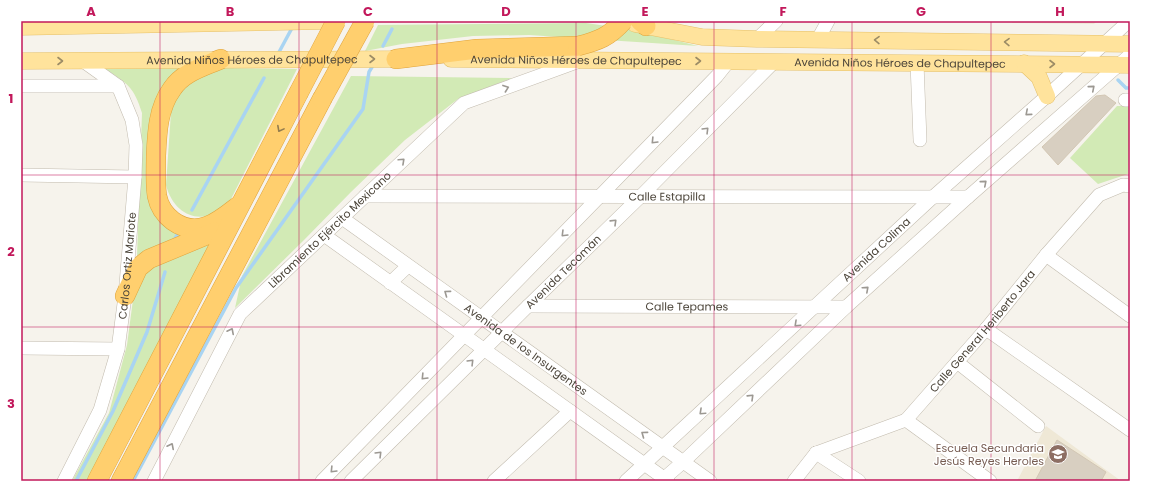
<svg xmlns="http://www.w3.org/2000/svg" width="1151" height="502" font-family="Poppins,sans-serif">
  <rect width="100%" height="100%" fill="#f6f3ec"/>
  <g fill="#efe8d6">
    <path d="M 1012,21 L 1097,21 L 1094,24 L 1012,23 Z"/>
    <path d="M 1046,426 L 1121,481 L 1017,481 Z"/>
  </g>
  <g fill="#d2eab5">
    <path d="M 586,23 L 635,30 L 698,46 L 529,35 L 473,36 L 402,44 L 365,51 L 378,25 Z"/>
    <path d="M 185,67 C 179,72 171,76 166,82 C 148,101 150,165 148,192 L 200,231 L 145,255 L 137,256 L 142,113 C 134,87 127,83 105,69 Z"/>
    <path d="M 226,68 L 297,69 L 231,199 C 209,228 175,220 166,185 L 171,112 L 175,98 L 182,89 L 212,70 Z"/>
    <path d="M 351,76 L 512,78 L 458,99 L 405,140 L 351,192 L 304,240 L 235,308 L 242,276 Z"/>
    <path d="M 1117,106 L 1130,106 L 1128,174 L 1098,184 L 1070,158 Z"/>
    <path d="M 218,235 L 89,481 L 72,481 L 109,413 L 127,345 L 134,292 L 146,269 Z"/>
  </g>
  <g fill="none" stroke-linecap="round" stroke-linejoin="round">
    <g stroke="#a9d4f2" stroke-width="3.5">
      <path d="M 383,46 L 392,29"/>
      <path d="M 278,54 L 292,28"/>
      <path d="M 1118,80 L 1126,88 L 1130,88"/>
      <path d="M 192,210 L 264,78"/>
      <path d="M 173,242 L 178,233"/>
      <path d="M 76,481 L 113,411 L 147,332 L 165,272"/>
      <path d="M 133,481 L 236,288 L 363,109 L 369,72 L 372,67"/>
    </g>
  </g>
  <g fill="#d8cfc1" stroke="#d3c7b4">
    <path d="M 1105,95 L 1116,103 L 1058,165 L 1042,147 L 1096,96 Z"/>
    <path d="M 1057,440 L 1106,472 L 1101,481 L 1035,481 Z"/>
  </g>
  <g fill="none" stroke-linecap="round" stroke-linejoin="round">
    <defs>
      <g id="minor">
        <path d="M 757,39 L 776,21"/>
        <path d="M 818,39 L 828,21"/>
        <path d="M 917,63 L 920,140"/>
        <path d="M 21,86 L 118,86"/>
        <path d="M 1125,100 L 1130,100"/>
        <path d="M 21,175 L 135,177"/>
        <path id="s1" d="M 365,196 L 968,197"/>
        <path id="s2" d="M 342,218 L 710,481"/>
        <path d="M 324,235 L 668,481"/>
        <path d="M 1046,255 L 1130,316"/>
        <path d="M 390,283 L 408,266"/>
        <path id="s3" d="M 528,306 L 846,307"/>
        <path d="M 986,329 L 1130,430"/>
        <path d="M 21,348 L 118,349"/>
        <path d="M 957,362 L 1038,426"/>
        <path d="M 906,420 L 990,481"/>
        <path id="s4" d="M 816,453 L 906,420 L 986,329 L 1046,255 L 1099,195 L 1123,185 L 1130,186"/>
        <path d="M 816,453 L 859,481"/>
        <path id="s5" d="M 64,481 L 100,410 L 118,349 L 125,296 L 135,177 L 136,145 L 132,120 L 118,86 L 83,61"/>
        <path id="s6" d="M 154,481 L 240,314 L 464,103 L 577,62"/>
        <path d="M 322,481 L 717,76 L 729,61"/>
        <path id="s7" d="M 351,481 L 528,306 L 641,196 L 775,61"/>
        <path d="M 494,481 L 570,411"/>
        <path id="s8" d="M 626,481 L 933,197 L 1047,96 L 1129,21"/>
        <path d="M 661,481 L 683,462 L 846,307 L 968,197 L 1130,55"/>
        <path d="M 794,481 L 816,453"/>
      </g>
      <g id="major">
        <path d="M 635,24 L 702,37 L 757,39 L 1130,44"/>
        <path d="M 21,27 L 327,21"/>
        <path id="s9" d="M 451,59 L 1130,65"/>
        <path id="s10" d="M 21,61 L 407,59"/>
        <path d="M 1024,63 L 1039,77 L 1047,96"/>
      </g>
      <g id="highway">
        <path d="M 640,21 L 646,26"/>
        <path d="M 221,59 C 203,67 183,72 172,89 C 158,108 157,133 156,156 C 156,169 155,183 157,196 C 159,206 165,215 173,221 C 198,239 219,221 238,206"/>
        <path d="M 396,59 L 477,49 L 578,46"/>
        <path d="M 125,296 L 138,268 L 149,259 L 214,232"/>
        <path d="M 97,481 L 298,94"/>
        <path d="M 121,481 L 322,99"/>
      </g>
    </defs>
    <use href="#minor" stroke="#c2bbae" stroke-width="14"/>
    <use href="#major" stroke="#e6c16a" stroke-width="17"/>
    <use href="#highway" stroke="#e0a43c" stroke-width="20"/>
    <use href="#minor" stroke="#fff" stroke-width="13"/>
    <use href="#major" stroke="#ffe39c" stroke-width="16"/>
    <use href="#highway" stroke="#ffcf6e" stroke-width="19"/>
    <defs>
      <g id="highway-bridge">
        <path d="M 578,46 C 598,41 609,37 623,21"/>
        <path d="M 298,94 L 336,21"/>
        <path d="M 322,99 L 365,21"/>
      </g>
    </defs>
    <use href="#highway-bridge" stroke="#e0a43c" stroke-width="20" stroke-linecap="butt"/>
    <use href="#highway-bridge" stroke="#ffcf6e" stroke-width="19"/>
  </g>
  <defs><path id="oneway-chevron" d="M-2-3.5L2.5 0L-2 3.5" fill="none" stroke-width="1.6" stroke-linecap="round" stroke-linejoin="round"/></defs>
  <g stroke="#9c8c66">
    <use href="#oneway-chevron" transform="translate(877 40) rotate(-179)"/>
    <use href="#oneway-chevron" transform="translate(1007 42) rotate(-179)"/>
    <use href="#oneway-chevron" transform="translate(372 59)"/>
    <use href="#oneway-chevron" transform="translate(60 61)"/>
    <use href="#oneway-chevron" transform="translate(698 61)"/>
    <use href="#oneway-chevron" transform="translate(1052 64)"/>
  </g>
  <g stroke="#9c9892">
    <use href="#oneway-chevron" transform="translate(506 88) rotate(-20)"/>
    <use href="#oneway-chevron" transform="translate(1092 88) rotate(-41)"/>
    <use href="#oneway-chevron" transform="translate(1028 113) rotate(139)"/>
    <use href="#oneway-chevron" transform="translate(706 130) rotate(-45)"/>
    <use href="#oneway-chevron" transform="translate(654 141) rotate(134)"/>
    <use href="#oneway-chevron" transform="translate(402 161) rotate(-43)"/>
    <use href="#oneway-chevron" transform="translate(984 183) rotate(-41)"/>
    <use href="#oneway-chevron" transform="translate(614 222) rotate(-44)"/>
    <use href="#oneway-chevron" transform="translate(564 234) rotate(135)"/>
    <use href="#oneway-chevron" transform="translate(866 289) rotate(-42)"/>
    <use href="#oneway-chevron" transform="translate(447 293) rotate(-144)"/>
    <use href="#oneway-chevron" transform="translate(797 324) rotate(137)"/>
    <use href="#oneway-chevron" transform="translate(231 331) rotate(-63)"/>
    <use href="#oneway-chevron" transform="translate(471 362) rotate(-45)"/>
    <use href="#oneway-chevron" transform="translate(424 377) rotate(134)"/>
    <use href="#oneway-chevron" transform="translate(751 397) rotate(-44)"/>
    <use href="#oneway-chevron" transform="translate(702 412) rotate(137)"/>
    <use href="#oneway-chevron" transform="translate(644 434) rotate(-144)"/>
    <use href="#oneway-chevron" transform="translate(171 446) rotate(-63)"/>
    <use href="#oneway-chevron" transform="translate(379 454) rotate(-45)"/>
    <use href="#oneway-chevron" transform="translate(333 470) rotate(134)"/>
  </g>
  <use stroke="#937c4e" href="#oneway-chevron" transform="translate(280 129) rotate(118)"/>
  <path fill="none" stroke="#c2185b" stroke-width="1" stroke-opacity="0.55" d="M 160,21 L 160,481M 299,21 L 299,481M 437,21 L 437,481M 576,21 L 576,481M 714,21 L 714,481M 852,21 L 852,481M 991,21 L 991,481M 21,175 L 1130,175M 21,327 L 1130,327"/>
  <defs>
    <symbol id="school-disc" viewBox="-11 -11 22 22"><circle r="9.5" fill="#8d6e63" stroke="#fff"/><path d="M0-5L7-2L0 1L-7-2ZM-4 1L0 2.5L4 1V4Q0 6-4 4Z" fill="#fff"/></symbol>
  </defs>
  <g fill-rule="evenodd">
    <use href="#school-disc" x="1047" y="443" width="22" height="22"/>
  </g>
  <g text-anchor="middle" stroke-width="3" stroke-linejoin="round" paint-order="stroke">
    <g font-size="11" fill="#4b4439" stroke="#fff">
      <text dy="4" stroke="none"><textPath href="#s10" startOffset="231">Avenida Niños Héroes de Chapultepec</textPath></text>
      <text dy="4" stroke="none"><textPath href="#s9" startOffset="125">Avenida Niños Héroes de Chapultepec</textPath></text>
      <text dy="4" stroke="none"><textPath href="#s9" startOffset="449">Avenida Niños Héroes de Chapultepec</textPath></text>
      <text dy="4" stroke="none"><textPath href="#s1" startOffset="302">Calle Estapilla</textPath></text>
      <text dy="4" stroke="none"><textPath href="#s6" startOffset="311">Libramiento Ejército Mexicano</textPath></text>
      <text dy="4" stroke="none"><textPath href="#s8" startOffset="341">Avenida Colima</textPath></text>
      <text dy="4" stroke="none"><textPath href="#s5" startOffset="227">Carlos Ortiz Mariote</textPath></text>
      <text dy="4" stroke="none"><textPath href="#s7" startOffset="298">Avenida Tecomán</textPath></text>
      <text dy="4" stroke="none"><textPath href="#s3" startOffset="159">Calle Tepames</textPath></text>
      <text dy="4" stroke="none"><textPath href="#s4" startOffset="213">Calle General Heriberto Jara</textPath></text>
      <text dy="4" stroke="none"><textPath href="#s2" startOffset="226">Avenida de los Insurgentes</textPath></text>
    </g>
    <g font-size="11" fill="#785e54" stroke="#fff" text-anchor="end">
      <text x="1044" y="452">Escuela Secundaria<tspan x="1044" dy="13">Jesús Reyes Heroles</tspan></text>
    </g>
  </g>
  <rect width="1151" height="502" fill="none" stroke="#ffffff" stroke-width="44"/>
  <rect x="22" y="22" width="1107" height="458" fill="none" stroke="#c2185b" stroke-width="1.5"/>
  <g font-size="13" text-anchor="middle" font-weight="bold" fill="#c2185b">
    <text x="91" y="16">A</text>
    <text x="230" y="16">B</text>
    <text x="368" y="16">C</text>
    <text x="506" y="16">D</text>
    <text x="645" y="16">E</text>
    <text x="783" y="16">F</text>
    <text x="921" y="16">G</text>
    <text x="1060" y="16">H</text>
    <text x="11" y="103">1</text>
    <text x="11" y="256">2</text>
    <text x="11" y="408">3</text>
  </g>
</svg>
